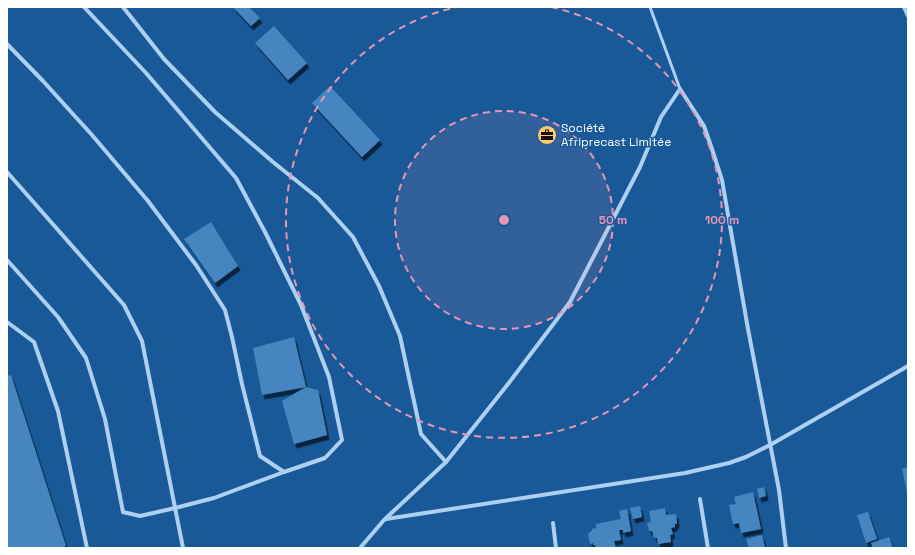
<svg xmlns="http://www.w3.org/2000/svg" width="915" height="555" font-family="'Space Grotesk',sans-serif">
  <defs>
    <filter id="shadow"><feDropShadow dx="2.5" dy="4.5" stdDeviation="0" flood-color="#0009"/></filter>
  </defs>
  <rect width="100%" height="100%" fill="#195998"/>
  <g fill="#4685c0" filter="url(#shadow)">
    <path d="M 233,7 L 249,7 L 260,18 L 251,26 Z"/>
    <path d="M 274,26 L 307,63 L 288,80 L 255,43 Z"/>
    <path d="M 330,86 L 380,140 L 362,157 L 312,103 Z"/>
    <path d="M 211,222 L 238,266 L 215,283 L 184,239 Z"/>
    <path d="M 294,337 L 306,387 L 318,390 L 327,435 L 294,444 L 282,401 L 306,387 L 262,395 L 253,348 Z"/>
    <path d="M 11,375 L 66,546 L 59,548 L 7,548 L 7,376 Z"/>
    <path d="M 908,467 L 908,492 L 907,493 L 902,469 Z"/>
    <path d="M 764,487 L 766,496 L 759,498 L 757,489 Z"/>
    <path d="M 753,492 L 761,529 L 741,533 L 739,523 L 733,524 L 729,505 L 736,504 L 734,497 Z"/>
    <path d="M 640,506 L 642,517 L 633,519 L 630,508 Z"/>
    <path d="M 665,508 L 666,515 L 676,514 L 677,524 L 675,524 L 675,527 L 671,528 L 673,534 L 670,535 L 671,542 L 658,544 L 657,538 L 654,538 L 652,531 L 649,531 L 647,523 L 651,522 L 649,511 Z"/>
    <path d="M 627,509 L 631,531 L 623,533 L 623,530 L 619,530 L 621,540 L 614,541 L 616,548 L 595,548 L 595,545 L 593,545 L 593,543 L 590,544 L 588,534 L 590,533 L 589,532 L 592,531 L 592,529 L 596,528 L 596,524 L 621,519 L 619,511 Z"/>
    <path d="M 868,512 L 877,539 L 866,543 L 857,515 Z"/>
    <path d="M 762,535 L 765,548 L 749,548 L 746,539 Z"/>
    <path d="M 889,537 L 893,548 L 873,548 L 871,543 Z"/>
  </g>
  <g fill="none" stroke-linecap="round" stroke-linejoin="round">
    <path stroke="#add0f1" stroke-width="3" d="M 650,7 L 680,89"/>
    <g stroke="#add0f1" stroke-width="4">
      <path d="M 84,7 L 146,73 L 236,178 L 265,232 L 301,305 L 329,377 L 342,440 L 325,458 L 284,472"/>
      <path d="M 123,7 L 164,59 L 215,112 L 273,162 L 318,198 L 353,237 L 379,286 L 400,336 L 421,434 L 446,462"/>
      <path d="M 904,7 L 908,16"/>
      <path d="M 7,44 L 43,81 L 92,135 L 148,201 L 196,265 L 225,310 L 232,337 L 242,384 L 260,456 L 284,472 L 214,498 L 175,508 L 140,516 L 123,512 L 105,419 L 86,358 L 58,317 L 7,260"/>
      <path d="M 7,172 L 124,305 L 142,341 L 183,548"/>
      <path d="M 7,322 L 34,342 L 58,411 L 87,548"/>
      <path d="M 700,499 L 708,548"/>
      <path d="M 386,519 L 685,473 L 729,463 L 746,457 L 770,445 L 908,366"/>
      <path d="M 553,523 L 556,548"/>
      <path d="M 360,548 L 384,520 L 446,462 L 508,384 L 570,302 L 640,167 L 661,117 L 680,89 L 704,126 L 713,152 L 722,180 L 748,329 L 779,490 L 786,548"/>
    </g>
  </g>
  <circle cx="504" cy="220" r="109" fill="#e497b5" fill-opacity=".12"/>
  <g fill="none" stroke="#e497b5" stroke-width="2" stroke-dasharray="7 5">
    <circle cx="504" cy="220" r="109"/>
    <path d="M551 7A218 218 0 1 1 457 7"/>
  </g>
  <defs>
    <symbol id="office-disc" viewBox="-11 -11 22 22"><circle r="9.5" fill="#ffcb6d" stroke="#195998"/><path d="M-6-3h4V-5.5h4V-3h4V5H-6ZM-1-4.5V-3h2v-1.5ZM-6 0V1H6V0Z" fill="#111"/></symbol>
  </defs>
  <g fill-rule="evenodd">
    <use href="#office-disc" x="536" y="124" width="22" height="22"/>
  </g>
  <g text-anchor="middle" stroke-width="3" stroke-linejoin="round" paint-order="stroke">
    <g font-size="12" fill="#fff" stroke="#195998" text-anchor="start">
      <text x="561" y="132">Société<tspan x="561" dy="14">Afriprecast Limitée</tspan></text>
    </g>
  </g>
  <circle cx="504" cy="220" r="6" fill="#e497b5" stroke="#195998" stroke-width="2"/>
  <g font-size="12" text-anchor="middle" font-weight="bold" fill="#e497b5" stroke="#195998" stroke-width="3" stroke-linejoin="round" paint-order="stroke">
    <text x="613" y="224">50 m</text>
    <text x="722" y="224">100 m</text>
  </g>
  <rect width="915" height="555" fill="none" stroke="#ffffff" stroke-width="16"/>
</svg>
